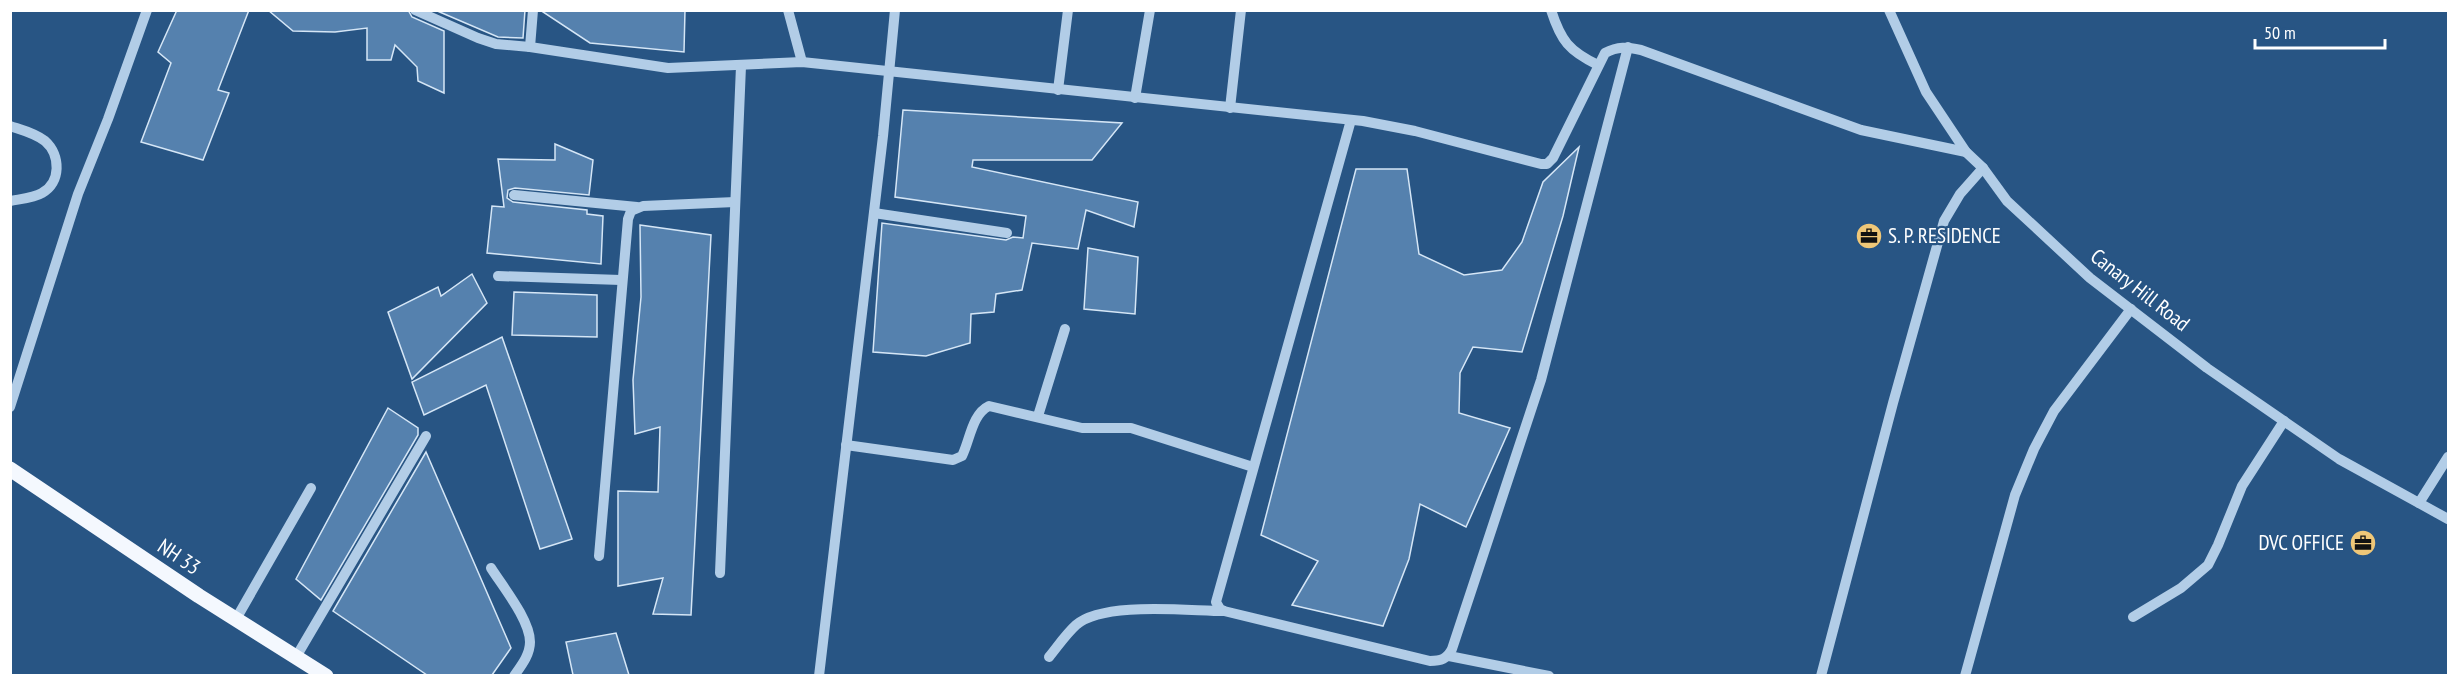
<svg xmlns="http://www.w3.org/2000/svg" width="2459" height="686" font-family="'PT Sans Narrow',sans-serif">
  <rect width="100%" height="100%" fill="#285584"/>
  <g fill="#5581ae" stroke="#d5e6f6" stroke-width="1.5">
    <path d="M 177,10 L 249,10 L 218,90 L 229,93 L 203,160 L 141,142 L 171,63 L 158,52 Z"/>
    <path d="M 268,10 L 408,10 L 412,17 L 444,31 L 444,93 L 418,81 L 417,67 L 395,45 L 391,60 L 367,60 L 367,28 L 335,32 L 293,31 Z"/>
    <path d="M 435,10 L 525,10 L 523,38 L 498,37 Z"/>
    <path d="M 540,10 L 685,10 L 684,52 L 590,43 Z"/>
    <path d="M 903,110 L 1122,123 L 1092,160 L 973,160 L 972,167 L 1138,202 L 1134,227 L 1086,210 L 1078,249 L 1032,243 L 1022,290 L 996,294 L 994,312 L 971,314 L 970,343 L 926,356 L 873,352 L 882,223 L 1006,240 L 1013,237 L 1023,238 L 1026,216 L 895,197 Z"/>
    <path d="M 555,144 L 593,160 L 589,195 L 515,188 L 508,190 L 507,198 L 513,202 L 587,210 L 587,214 L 603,216 L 601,264 L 487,253 L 492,206 L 504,207 L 498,159 L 555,160 Z"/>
    <path d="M 1579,147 L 1563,216 L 1522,352 L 1473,347 L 1460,373 L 1459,413 L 1510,428 L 1466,527 L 1420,504 L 1409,559 L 1383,626 L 1292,605 L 1318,561 L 1261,535 L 1356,169 L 1407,169 L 1419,254 L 1464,275 L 1502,270 L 1522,242 L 1543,182 Z"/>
    <path d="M 640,225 L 711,235 L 691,615 L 653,614 L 663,578 L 618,586 L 618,491 L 658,492 L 660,427 L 635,434 L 633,380 L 641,297 Z"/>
    <path d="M 1088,248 L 1138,257 L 1135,314 L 1084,309 Z"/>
    <path d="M 472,274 L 487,303 L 412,379 L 388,312 L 438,287 L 441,296 Z"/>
    <path d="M 514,292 L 597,295 L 597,337 L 512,335 Z"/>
    <path d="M 502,337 L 572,539 L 540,549 L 486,385 L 424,415 L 412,382 Z"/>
    <path d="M 388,408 L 418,428 L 418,435 L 321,600 L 296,579 Z"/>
    <path d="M 426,452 L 511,648 L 492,675 L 427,675 L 333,611 Z"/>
    <path d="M 616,633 L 629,675 L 573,675 L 566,642 Z"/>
  </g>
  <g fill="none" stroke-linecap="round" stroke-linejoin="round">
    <g stroke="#b2cde7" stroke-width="10">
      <path d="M 415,10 L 478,38 L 496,44 L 530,47"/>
      <path d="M 533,10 L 530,47 L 668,68 L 802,62 L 1363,121 L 1415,131 L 1541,164 L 1547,164 L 1553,158 L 1605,53 C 1618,46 1627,47 1641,50 L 1861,130 L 1966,152"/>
      <path d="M 788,10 L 802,62"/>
      <path d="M 1551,10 C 1561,41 1569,51 1598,65"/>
      <path d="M 1889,10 L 1926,92 L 1966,152 L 1983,168 L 2007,201 L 2090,278 L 2207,368 L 2339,459 L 2448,519"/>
      <path d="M 1058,90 L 1068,10"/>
      <path d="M 1135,98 L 1150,10"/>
      <path d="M 1230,108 L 1241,10"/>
      <path d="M 1351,120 L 1216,602 L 1220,609 L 1224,611 L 1430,661 C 1441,661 1447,659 1452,649 L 1541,380 L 1628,47"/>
      <path d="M 10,126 C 22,130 35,133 45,141 C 61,155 61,183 42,193 C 34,198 20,199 10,201"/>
      <path d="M 514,195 L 637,207"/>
      <path d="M 874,213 L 1007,233"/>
      <path d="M 498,276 L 621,280"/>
      <path d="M 10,407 L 78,194 L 108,119 L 147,10"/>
      <path d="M 1038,416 L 1065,329"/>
      <path d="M 846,445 L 953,460 L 962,456 C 970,440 972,414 989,406 L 1082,428 L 1131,428 L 1253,467"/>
      <path d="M 2419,503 L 2448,457"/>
      <path d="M 599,556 L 628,219 L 631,211 L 643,206 L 735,202"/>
      <path d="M 491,568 C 503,587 530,620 530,642 C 530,655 521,666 514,676"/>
      <path d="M 720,573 L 741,66"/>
      <path d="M 2133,617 L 2181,588 L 2208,565 L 2218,545 L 2242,486 L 2284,421"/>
      <path d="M 236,619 L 311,488"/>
      <path d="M 1449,656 L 1549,676"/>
      <path d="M 296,657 L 426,436"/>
      <path d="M 1049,657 C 1058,646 1066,634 1076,625 C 1103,601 1189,611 1224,611"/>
      <path d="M 819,676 L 883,136 L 895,10"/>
      <path d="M 1821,676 L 1893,403 L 1944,221 L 1960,194 L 1983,168"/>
      <path d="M 1965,676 L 2015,495 L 2034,449 L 2054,411 L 2131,309"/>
    </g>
    <path stroke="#f4f8fe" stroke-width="15" d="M 10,469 L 199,596 L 326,676"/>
  </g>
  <defs>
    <symbol id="office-disc" viewBox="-11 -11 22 22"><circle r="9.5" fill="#efc778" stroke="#285584"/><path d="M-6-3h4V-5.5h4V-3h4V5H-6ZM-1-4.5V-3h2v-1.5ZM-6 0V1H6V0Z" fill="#111"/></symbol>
  </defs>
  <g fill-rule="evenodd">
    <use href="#office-disc" x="1854" y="221" width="30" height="30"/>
    <use href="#office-disc" x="2348" y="528" width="30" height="30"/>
  </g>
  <g text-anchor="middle" stroke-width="4.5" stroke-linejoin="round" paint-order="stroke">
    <g font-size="21" fill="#fff" stroke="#285584" text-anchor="start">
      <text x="1888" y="243">S. P. RESIDENCE</text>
      <text x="2344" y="550" text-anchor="end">DVC OFFICE</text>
    </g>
    <g font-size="21" fill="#fff" stroke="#285584">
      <text transform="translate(2140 290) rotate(38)" y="7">Canary Hill Road</text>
      <text transform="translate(179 557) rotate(34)" y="7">NH 33</text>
    </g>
  </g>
  <rect width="2459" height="686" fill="none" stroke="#ffffff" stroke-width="24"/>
  <path d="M2255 39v9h130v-9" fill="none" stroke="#ffffff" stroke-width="3"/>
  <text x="2264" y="39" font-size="18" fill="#ffffff" stroke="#285584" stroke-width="4.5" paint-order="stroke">50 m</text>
</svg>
